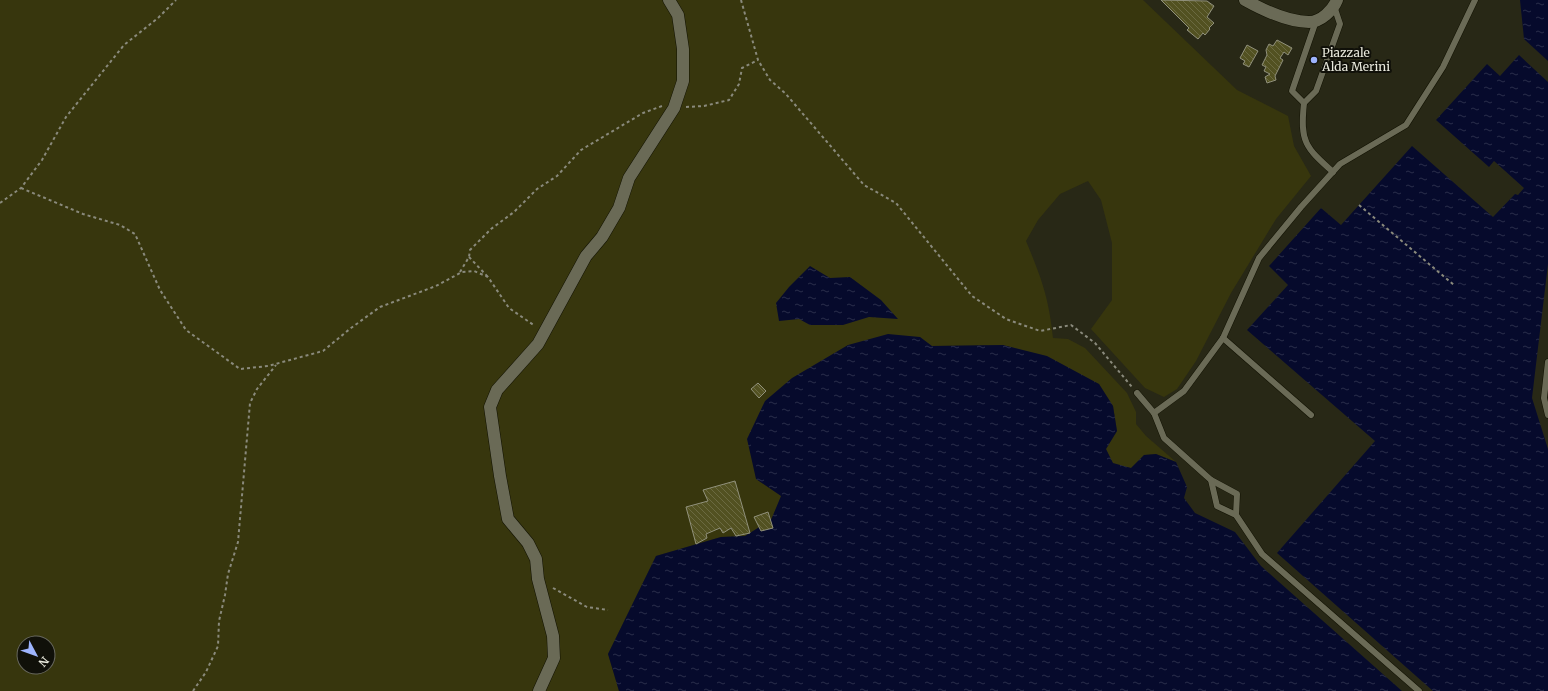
<svg xmlns="http://www.w3.org/2000/svg" width="1548" height="691" font-family="Merriweather,serif">
  <defs>
    <pattern id="water-ripples" width="26" height="14" patternUnits="userSpaceOnUse"><rect width="26" height="14" fill="#060a2c"/><path d="M2 4q2-2 4 0t4 0M15 11q2-2 4 0t4 0" fill="none" stroke="#2a2e4a"/></pattern>
    <pattern id="building-back-hatch" width="6" height="6" patternUnits="userSpaceOnUse"><rect width="6" height="6" fill="#525121"/><path d="M-1 5l2 2M0 0l6 6M5-1l2 2" fill="none" stroke="#6b6a41"/></pattern>
  </defs>
  <rect width="100%" height="100%" fill="#282816"/>
  <path fill="#37360d" fill-rule="evenodd" d="M 0,0 L 1143,0 L 1237,90 L 1288,116 L 1294,146 L 1311,176 L 1276,219 L 1231,293 L 1196,361 L 1177,389 L 1164,397 L 1145,388 L 1091,329 L 1112,300 L 1112,243 L 1101,200 L 1088,181 L 1060,194 L 1038,220 L 1026,241 C 1041,277 1049,298 1053,338 L 1068,339 L 1085,348 L 1127,393 L 1136,412 L 1136,424 L 1146,436 L 1176,462 L 1156,454 L 1144,455 L 1131,468 L 1113,464 L 1106,449 L 1117,431 L 1113,406 L 1099,384 L 1003,345 L 931,346 L 920,337 L 756,479 L 782,496 L 771,520 L 745,536 L 721,537 L 656,556 L 608,654 L 619,691 L 0,691 ZM 24,643 L 48,643 L 48,667 L 24,667 Z"/>
  <g fill="url(#water-ripples)">
    <path d="M 1520,0 L 1548,0 L 1548,61 L 1524,39 Z"/>
    <path d="M 1519,55 L 1548,82 L 1548,264 L 1532,398 L 1548,449 L 1548,691 L 1433,691 L 1277,553 L 1375,441 L 1247,330 L 1288,285 L 1269,266 L 1321,208 L 1341,225 L 1412,146 L 1493,217 L 1515,194 L 1518,195 L 1524,188 L 1494,161 L 1489,167 L 1436,120 L 1487,64 L 1500,76 Z"/>
    <path d="M 810,266 L 830,278 L 850,277 L 881,300 L 898,319 L 869,317 L 843,325 L 810,325 L 799,319 L 779,321 L 776,303 L 789,287 Z"/>
    <path d="M 888,334 L 920,337 L 932,346 L 1003,345 L 1047,356 L 1099,384 L 1113,406 L 1117,431 L 1106,449 L 1113,463 L 1131,468 L 1144,455 L 1156,454 L 1176,462 L 1187,487 L 1184,498 L 1195,513 L 1235,532 L 1261,566 L 1402,691 L 619,691 L 608,654 L 656,556 L 721,537 L 745,536 L 771,520 L 781,496 L 756,479 L 747,439 L 765,401 L 792,378 L 848,345 Z"/>
  </g>
  <g fill="url(#building-back-hatch)" stroke="#91917c">
    <path d="M 1161,0 L 1207,1 L 1214,6 L 1207,17 L 1214,23 L 1209,28 L 1210,29 L 1205,35 L 1203,33 L 1198,39 L 1187,30 L 1189,28 Z"/>
    <path d="M 1277,40 L 1292,48 L 1288,55 L 1284,52 L 1280,58 L 1283,60 L 1275,76 L 1276,80 L 1267,83 L 1265,77 L 1270,74 L 1264,71 L 1266,67 L 1262,65 L 1267,55 L 1266,50 L 1269,44 L 1273,46 Z"/>
    <path d="M 1247,45 L 1258,51 L 1249,67 L 1243,64 L 1245,61 L 1240,58 Z"/>
    <path d="M 758,383 L 766,391 L 759,398 L 751,389 Z"/>
    <path d="M 735,481 L 750,533 L 736,536 L 731,528 L 723,533 L 720,528 L 706,534 L 707,538 L 696,544 L 686,507 L 708,501 L 703,490 Z"/>
    <path d="M 768,512 L 773,528 L 761,531 L 754,517 Z"/>
  </g>
  <g fill="none" stroke-linecap="round" stroke-linejoin="round">
    <defs>
      <g id="lane">
        <path d="M 1316,21 L 1292,91 L 1304,103 L 1316,91 L 1340,24 L 1334,6"/>
        <path d="M 1304,103 C 1300,142 1305,147 1333,172"/>
        <path d="M 1223,338 L 1311,415"/>
        <path d="M 1548,362 L 1544,398 L 1548,415"/>
        <path d="M 1137,393 L 1154,413 L 1184,391 L 1223,338 L 1259,258 L 1301,207 L 1340,164 L 1406,125 L 1443,67 L 1475,0"/>
        <path d="M 1154,413 L 1164,438 L 1211,480 L 1237,494 L 1236,515"/>
        <path d="M 1211,480 L 1217,506 L 1236,515 L 1262,554 L 1419,691"/>
      </g>
      <g id="street">
        <path d="M 1245,0 C 1263,10 1288,22 1309,22 C 1321,22 1333,10 1337,0"/>
        <path d="M 539,691 L 554,658 L 553,636 L 538,579 L 536,559 L 528,543 L 508,519 L 500,476 L 490,407 L 497,390 L 538,344 L 586,256 L 602,237 L 619,208 L 629,178 L 674,108 L 683,81 L 683,49 L 678,15 L 669,0"/>
      </g>
    </defs>
    <use href="#lane" stroke="#111102" stroke-width="7"/>
    <use href="#street" stroke="#111102" stroke-width="13"/>
    <g stroke="#8a8a7c" stroke-width="2" stroke-dasharray="3 3" stroke-linecap="butt">
      <path d="M 741,0 L 758,60 L 770,80 L 785,93 L 864,185 L 896,203 L 972,296 L 1006,319 L 1040,331 L 1071,325 L 1095,343 L 1132,387"/>
      <path d="M 686,107 L 704,106 L 729,100 L 739,84 L 742,68 L 758,60"/>
      <path d="M 21,188 L 83,214 L 120,225 L 135,234 L 160,290 L 186,330 L 240,369 L 268,366 L 323,351 L 351,328 L 380,307 L 436,286 L 462,272 L 474,271 L 488,277 L 509,308 L 535,326"/>
      <path d="M 0,203 L 21,188 L 42,160 L 66,117 L 124,45 L 158,18 L 176,0"/>
      <path d="M 1359,205 L 1454,285"/>
      <path d="M 469,257 L 488,277"/>
      <path d="M 460,272 L 469,257 L 470,250 L 491,229 L 514,212 L 537,189 L 557,176 L 581,150 L 643,113 L 662,106"/>
      <path d="M 553,588 L 587,607 L 608,610"/>
      <path d="M 193,691 L 206,672 L 218,646 L 219,621 L 225,595 L 228,574 L 238,542 L 250,403 L 257,389 L 276,365"/>
    </g>
    <use href="#lane" stroke="#6a6a56" stroke-width="6"/>
    <use href="#street" stroke="#6a6a56" stroke-width="12"/>
  </g>
  <circle fill="#9eb4fd" stroke="#101009" stroke-width="1.5" cx="1314" cy="60" r="4"/>
  <g text-anchor="middle" stroke-width="4" stroke-linejoin="round" paint-order="stroke">
    <g font-size="12" fill="#eaeade" stroke="#101009" text-anchor="start">
      <text x="1322" y="57">Piazzale<tspan x="1322" dy="14">Alda Merini</tspan></text>
    </g>
  </g>
  <g transform="translate(36 655) rotate(131)"><circle r="19" fill="#101009" stroke="#67675e"/>
  <path d="M0-3L7 15L0 10L-7 15Z" fill="#9eb4fd"/>
  <text y="-6" font-size="11" font-weight="bold" text-anchor="middle" fill="#eaeade">N</text>
  </g>
</svg>
